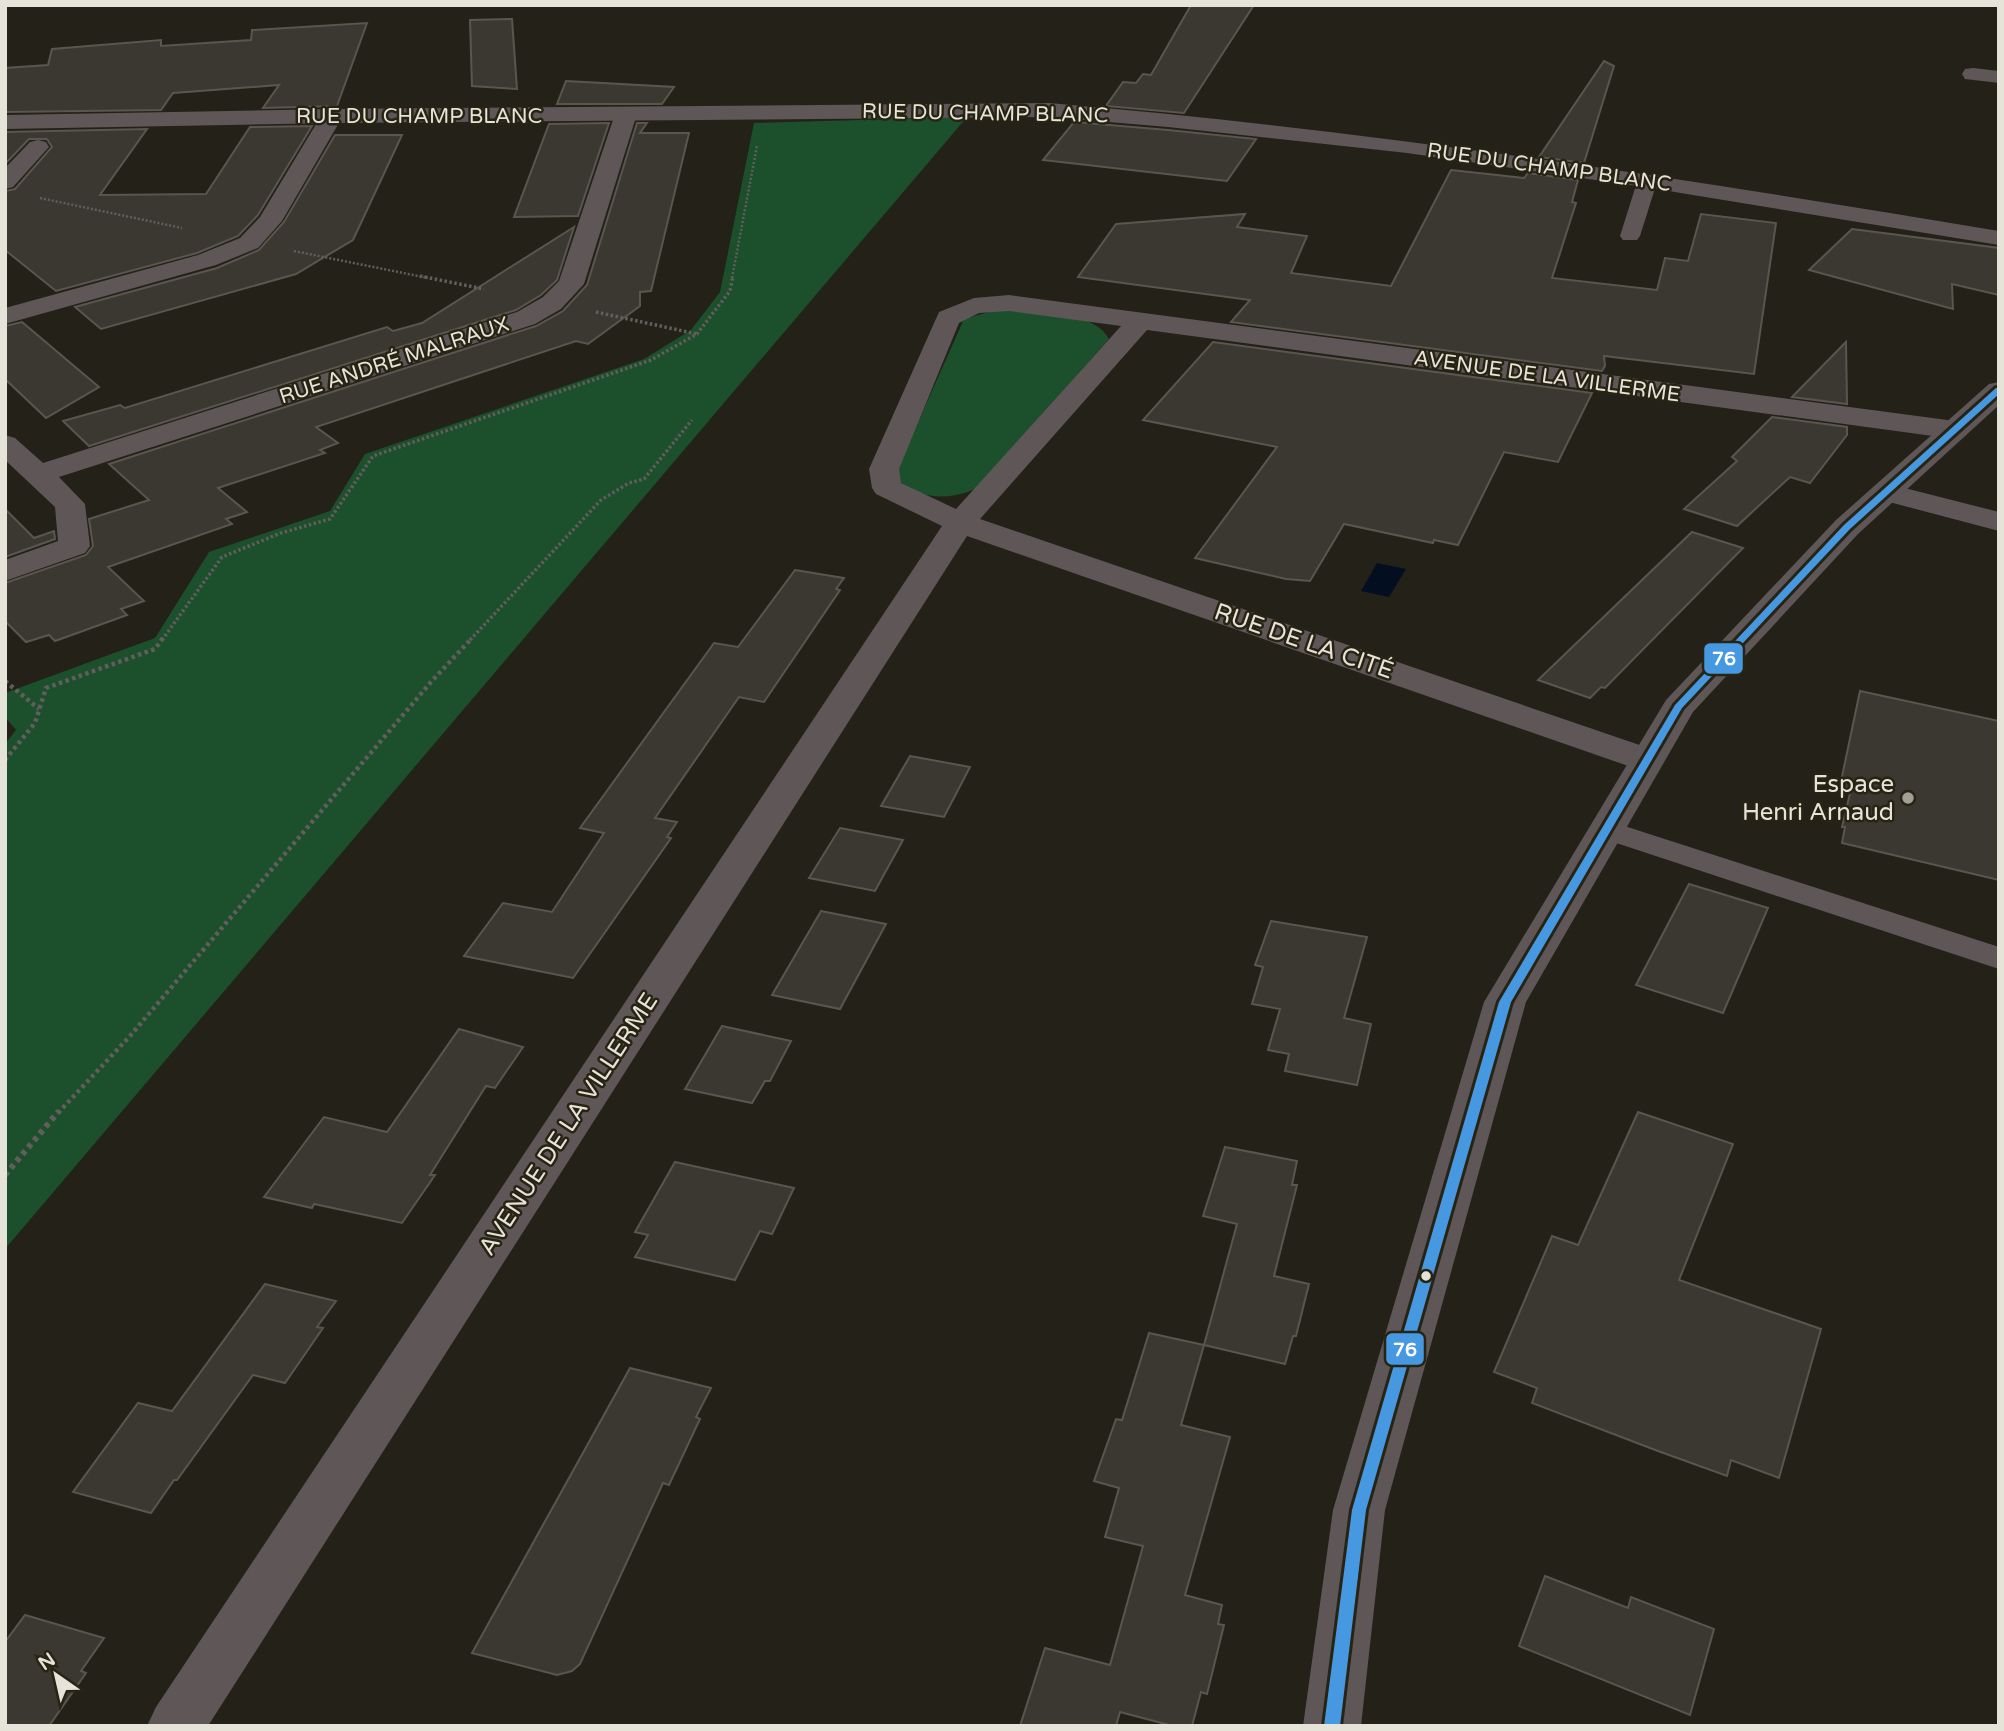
<svg xmlns="http://www.w3.org/2000/svg" width="2004" height="1731" font-family="'Varela Round',sans-serif">
  <rect width="100%" height="100%" fill="#242118"/>
  <g fill="#1c4f2b">
    <path d="M 967,117 L 5,1249 L 5,744 L 16,730 L 5,717 L 5,693 L 155,638 L 209,552 L 330,511 L 365,454 L 644,359 L 691,330 L 720,292 L 754,123 Z"/>
    <path d="M 1003,308 C 1032,311 1094,310 1109,339 L 975,489 C 947,501 916,500 894,476 L 964,319 Z"/>
  </g>
  <path fill="#030f21" d="M 1377,563 L 1406,569 L 1389,597 L 1361,591 Z"/>
  <g fill="#3b3831" stroke="#58564e" stroke-width="2">
    <path d="M 1191,5 L 1254,5 L 1184,113 L 1106,106 L 1123,82 L 1136,83 L 1143,74 L 1151,75 Z"/>
    <path d="M 512,19 L 517,89 L 472,86 L 470,20 Z"/>
    <path d="M 367,23 L 337,106 L 263,108 L 279,85 L 173,93 L 161,110 L 5,112 L 5,68 L 48,65 L 52,49 L 161,40 L 161,46 L 251,40 L 252,30 Z"/>
    <path d="M 1604,61 L 1614,66 L 1584,163 L 1539,157 Z"/>
    <path d="M 566,81 L 674,87 L 662,104 L 557,104 Z"/>
    <path d="M 1074,122 L 1168,130 L 1256,139 L 1227,181 L 1043,160 Z"/>
    <path d="M 609,123 L 578,216 L 514,217 L 549,124 Z"/>
    <path d="M 637,123 L 647,123 L 640,133 L 689,133 L 651,291 L 640,292 L 640,306 L 588,344 L 576,341 L 316,427 L 338,443 L 320,450 L 325,453 L 218,488 L 247,512 L 226,519 L 232,524 L 108,567 L 144,601 L 121,609 L 127,615 L 55,641 L 49,635 L 26,642 L 5,621 L 5,583 L 86,555 L 93,546 L 89,519 L 149,500 L 109,464 L 536,326 L 563,311 L 587,285 Z"/>
    <path d="M 312,126 L 258,215 L 238,236 L 197,253 L 56,291 L 5,250 L 5,191 L 15,189 L 52,147 L 47,139 L 29,139 L 5,164 L 5,132 L 147,129 L 100,195 L 206,194 L 250,127 Z"/>
    <path d="M 335,135 L 402,135 L 353,240 L 296,274 L 101,329 L 75,307 L 217,268 L 259,250 L 284,222 Z"/>
    <path d="M 1451,170 L 1524,178 L 1528,173 L 1578,180 L 1572,202 L 1576,203 L 1552,278 L 1657,290 L 1665,258 L 1688,261 L 1701,214 L 1776,223 L 1754,374 L 1604,356 L 1605,366 L 1602,371 L 1231,322 L 1250,300 L 1078,277 L 1116,224 L 1245,214 L 1237,227 L 1307,236 L 1291,273 L 1391,286 Z"/>
    <path d="M 574,227 L 557,280 L 541,295 L 516,310 L 89,446 L 63,421 L 120,405 L 125,408 L 387,327 L 393,331 L 422,323 Z"/>
    <path d="M 1852,229 L 1999,248 L 1999,295 L 1952,284 L 1953,309 L 1809,270 Z"/>
    <path d="M 22,322 L 99,387 L 46,418 L 5,379 L 5,326 Z"/>
    <path d="M 1213,342 L 1592,393 L 1558,462 L 1504,452 L 1458,545 L 1434,540 L 1433,543 L 1344,524 L 1310,581 L 1286,579 L 1195,558 L 1277,447 L 1143,420 Z"/>
    <path d="M 1846,342 L 1847,404 L 1792,397 Z"/>
    <path d="M 1772,417 L 1847,427 L 1847,435 L 1810,483 L 1790,477 L 1737,526 L 1684,509 L 1737,461 L 1732,457 Z"/>
    <path d="M 5,509 L 34,538 L 54,531 L 55,539 L 5,557 Z"/>
    <path d="M 1692,532 L 1743,548 L 1605,688 L 1601,687 L 1590,698 L 1538,680 Z"/>
    <path d="M 795,570 L 844,578 L 836,589 L 840,590 L 764,702 L 739,697 L 655,818 L 677,822 L 667,837 L 671,838 L 573,978 L 464,956 L 503,903 L 552,912 L 604,833 L 580,828 L 714,643 L 738,647 Z"/>
    <path d="M 1860,691 L 1999,721 L 1999,880 L 1842,843 L 1845,827 L 1842,827 L 1851,789 L 1840,786 Z"/>
    <path d="M 910,756 L 970,767 L 944,817 L 881,806 Z"/>
    <path d="M 840,828 L 903,840 L 875,891 L 809,878 Z"/>
    <path d="M 1689,884 L 1768,908 L 1723,1013 L 1636,985 Z"/>
    <path d="M 821,911 L 886,924 L 840,1009 L 772,995 Z"/>
    <path d="M 1271,921 L 1367,937 L 1344,1018 L 1371,1024 L 1357,1085 L 1285,1071 L 1289,1054 L 1268,1050 L 1280,1009 L 1252,1004 L 1263,967 L 1255,965 Z"/>
    <path d="M 722,1026 L 791,1041 L 770,1081 L 765,1081 L 752,1103 L 685,1089 Z"/>
    <path d="M 459,1029 L 523,1047 L 495,1088 L 486,1086 L 430,1175 L 435,1175 L 402,1223 L 314,1204 L 312,1208 L 264,1197 L 324,1117 L 387,1132 Z"/>
    <path d="M 1638,1112 L 1733,1144 L 1679,1280 L 1821,1329 L 1779,1478 L 1731,1460 L 1727,1476 L 1658,1451 L 1532,1403 L 1537,1388 L 1494,1372 L 1552,1236 L 1578,1245 Z"/>
    <path d="M 1225,1147 L 1297,1161 L 1292,1185 L 1297,1185 L 1274,1276 L 1309,1284 L 1296,1336 L 1293,1336 L 1285,1364 L 1204,1345 L 1237,1224 L 1203,1216 Z"/>
    <path d="M 675,1162 L 794,1188 L 772,1234 L 760,1231 L 735,1280 L 635,1257 L 648,1235 L 635,1232 Z"/>
    <path d="M 265,1284 L 336,1301 L 317,1327 L 323,1328 L 285,1383 L 253,1375 L 177,1480 L 174,1480 L 151,1513 L 73,1492 L 138,1403 L 172,1411 Z"/>
    <path d="M 1149,1333 L 1204,1345 L 1181,1425 L 1230,1437 L 1185,1595 L 1222,1605 L 1218,1624 L 1224,1625 L 1207,1694 L 1201,1692 L 1192,1726 L 1173,1726 L 1120,1712 L 1116,1726 L 1020,1726 L 1045,1648 L 1110,1665 L 1143,1546 L 1105,1537 L 1119,1488 L 1094,1481 L 1116,1419 L 1122,1420 Z"/>
    <path d="M 630,1368 L 711,1388 L 696,1417 L 700,1419 L 669,1485 L 663,1483 L 580,1664 L 572,1671 L 557,1675 L 472,1653 Z"/>
    <path d="M 1545,1576 L 1628,1608 L 1631,1597 L 1714,1629 L 1690,1715 L 1519,1646 Z"/>
    <path d="M 25,1615 L 104,1638 L 81,1671 L 86,1673 L 49,1726 L 5,1726 L 5,1642 Z"/>
  </g>
  <g fill="none" stroke-linecap="round" stroke-linejoin="round">
    <g stroke="#635d5d" stroke-width="2.5" stroke-dasharray="2 2" stroke-linecap="butt">
      <path d="M 40,198 L 182,228"/>
      <path d="M 294,251 L 428,278"/>
      <path d="M 732,278 L 757,146"/>
    </g>
    <g stroke="#635d5d" stroke-width="3.5" stroke-dasharray="2.5 2.5" stroke-linecap="butt">
      <path d="M 420,276 L 484,289"/>
      <path d="M 596,312 L 697,334"/>
      <path d="M 162,640 L 222,557 L 281,533 L 330,519 L 373,456 L 651,360 L 697,334 L 730,291 L 733,276"/>
      <path d="M 470,640 L 601,500 L 629,483 L 644,479 L 692,420"/>
    </g>
    <g stroke="#635d5d" stroke-width="4.5" stroke-dasharray="3.5 3.5" stroke-linecap="butt">
      <path d="M 5,681 L 39,709"/>
      <path d="M 5,760 L 35,723 L 46,688 L 155,649 L 163,638"/>
      <path d="M 58,1113 L 130,1036 L 431,682 L 472,638"/>
    </g>
    <path stroke="#635d5d" stroke-width="6" stroke-dasharray="4.5 4.5" stroke-linecap="butt" d="M 5,1175 L 59,1111"/>
    <g fill="#5e5657" fill-rule="evenodd">
      <path d="M 1647,176 L 1657,182 L 1640,236 L 1637,240 L 1623,240 L 1620,236 L 1637,182 Z"/>
      <path d="M 1606,820 L 1999,947 L 1999,969 L 1595,836 L 1591,829 L 1595,822 Z"/>
    </g>
    <g fill="#5e5657" fill-rule="evenodd">
      <path d="M 1973,68 L 1999,71 L 1999,83 L 1965,79 L 1962,74 L 1965,69 Z"/>
      <path d="M 626,107 L 634,109 L 637,114 L 584,284 L 561,309 L 535,324 L 59,477 L 85,504 L 90,546 L 85,553 L 5,581 L 5,560 L 58,541 L 55,507 L 5,460 L 5,435 L 15,438 L 43,463 L 517,312 L 543,297 L 559,281 L 615,114 L 618,109 Z"/>
      <path d="M 332,109 L 340,111 L 343,116 L 282,221 L 258,248 L 216,265 L 5,324 L 5,308 L 198,255 L 240,238 L 260,217 L 324,111 Z"/>
      <path d="M 38,140 L 46,142 L 49,147 L 13,187 L 5,189 L 5,168 L 30,142 Z"/>
      <path d="M 1009,295 L 1955,421 L 1965,424 L 1970,430 L 1965,436 L 1955,439 L 1147,330 L 980,519 L 1660,752 L 1665,760 L 1660,768 L 1647,771 L 1634,768 L 967,536 L 208,1726 L 147,1726 L 156,1707 L 942,526 L 876,494 L 872,488 L 869,469 L 939,312 L 974,298 ZM 1009,311 L 1121,326 L 956,509 L 901,483 L 899,469 L 959,323 L 979,313 Z"/>
      <path d="M 1885,483 L 1999,512 L 1999,531 L 1874,498 L 1870,492 L 1874,486 Z"/>
    </g>
    <g fill="#5e5657" fill-rule="evenodd">
      <path d="M 1049,103 C 1368,130 1683,178 1999,231 L 1999,245 L 1644,187 L 1407,153 L 1168,127 L 1049,117 L 332,123 L 5,129 L 5,115 L 332,109 Z"/>
      <path d="M 1999,382 L 1999,405 L 1858,534 L 1693,712 L 1526,1002 L 1385,1510 L 1361,1726 L 1303,1726 L 1333,1510 L 1484,1002 L 1666,700 L 1836,520 L 1989,384 Z"/>
    </g>
    <defs>
      <path id="bus-1" d="M 1996,388 L 1999,388 L 1999,394 L 1850,529 L 1682,708 L 1511,1002 L 1366,1510 L 1340,1726 L 1324,1726 L 1352,1510 L 1499,1002 L 1675,705 L 1844,525 Z"/>
    </defs>
    <use href="#bus-1" stroke="#282414" stroke-width="6"/>
    <use href="#bus-1" fill="#4699e1" fill-rule="evenodd"/>
  </g>
  <circle fill="#a29f95" stroke="#282414" stroke-width="2.5" cx="1908" cy="798" r="7"/>
  <circle fill="#e6e3d9" stroke="#282414" stroke-width="2.5" cx="1426" cy="1276" r="6"/>
  <g text-anchor="middle" stroke-width="5" stroke-linejoin="round" paint-order="stroke">
    <g font-size="21" fill="#e6e3d9" stroke="#282414">
      <text transform="translate(985 113) rotate(1)" y="7">RUE DU CHAMP BLANC</text>
      <text x="419" y="123">RUE DU CHAMP BLANC</text>
      <text transform="translate(1549 167) rotate(8)" y="7">RUE DU CHAMP BLANC</text>
      <text transform="translate(394 360) rotate(-18)" y="7">RUE ANDRÉ MALRAUX</text>
      <text transform="translate(1547 376) rotate(8)" y="7">AVENUE DE LA VILLERME</text>
    </g>
    <g font-size="24" fill="#e6e3d9" stroke="#282414">
      <text transform="translate(1304 641) rotate(19)" y="8">RUE DE LA CITÉ</text>
      <text transform="translate(568 1124) rotate(-57)" y="8">AVENUE DE LA VILLERME</text>
    </g>
    <g font-size="24" fill="#e6e3d9" stroke="#282414" text-anchor="end">
      <text x="1894" y="792">Espace<tspan x="1894" dy="28">Henri Arnaud</tspan></text>
    </g>
  </g>
  <g stroke="#282414" stroke-width="2.5">
    <rect x="1703" y="642" width="41" height="33" rx="7" fill="#4699e1"/>
    <rect x="1385" y="1332" width="40" height="34" rx="7" fill="#4699e1"/>
  </g>
  <g font-size="19" text-anchor="middle" font-weight="bold" fill="#fff">
    <text x="1724" y="665">76</text>
    <text x="1405" y="1356">76</text>
  </g>
  <rect width="2004" height="1731" fill="none" stroke="#e6e3d9" stroke-width="14"/>
  <g transform="translate(56 1675) rotate(326)" stroke="#282414" stroke-width="5" paint-order="stroke">
  <path d="M0-5L12 26L0 18L-12 26Z" fill="#e6e3d9"/>
  <text y="-10" font-size="19" font-weight="bold" text-anchor="middle" fill="#e6e3d9">N</text>
  </g>
</svg>
